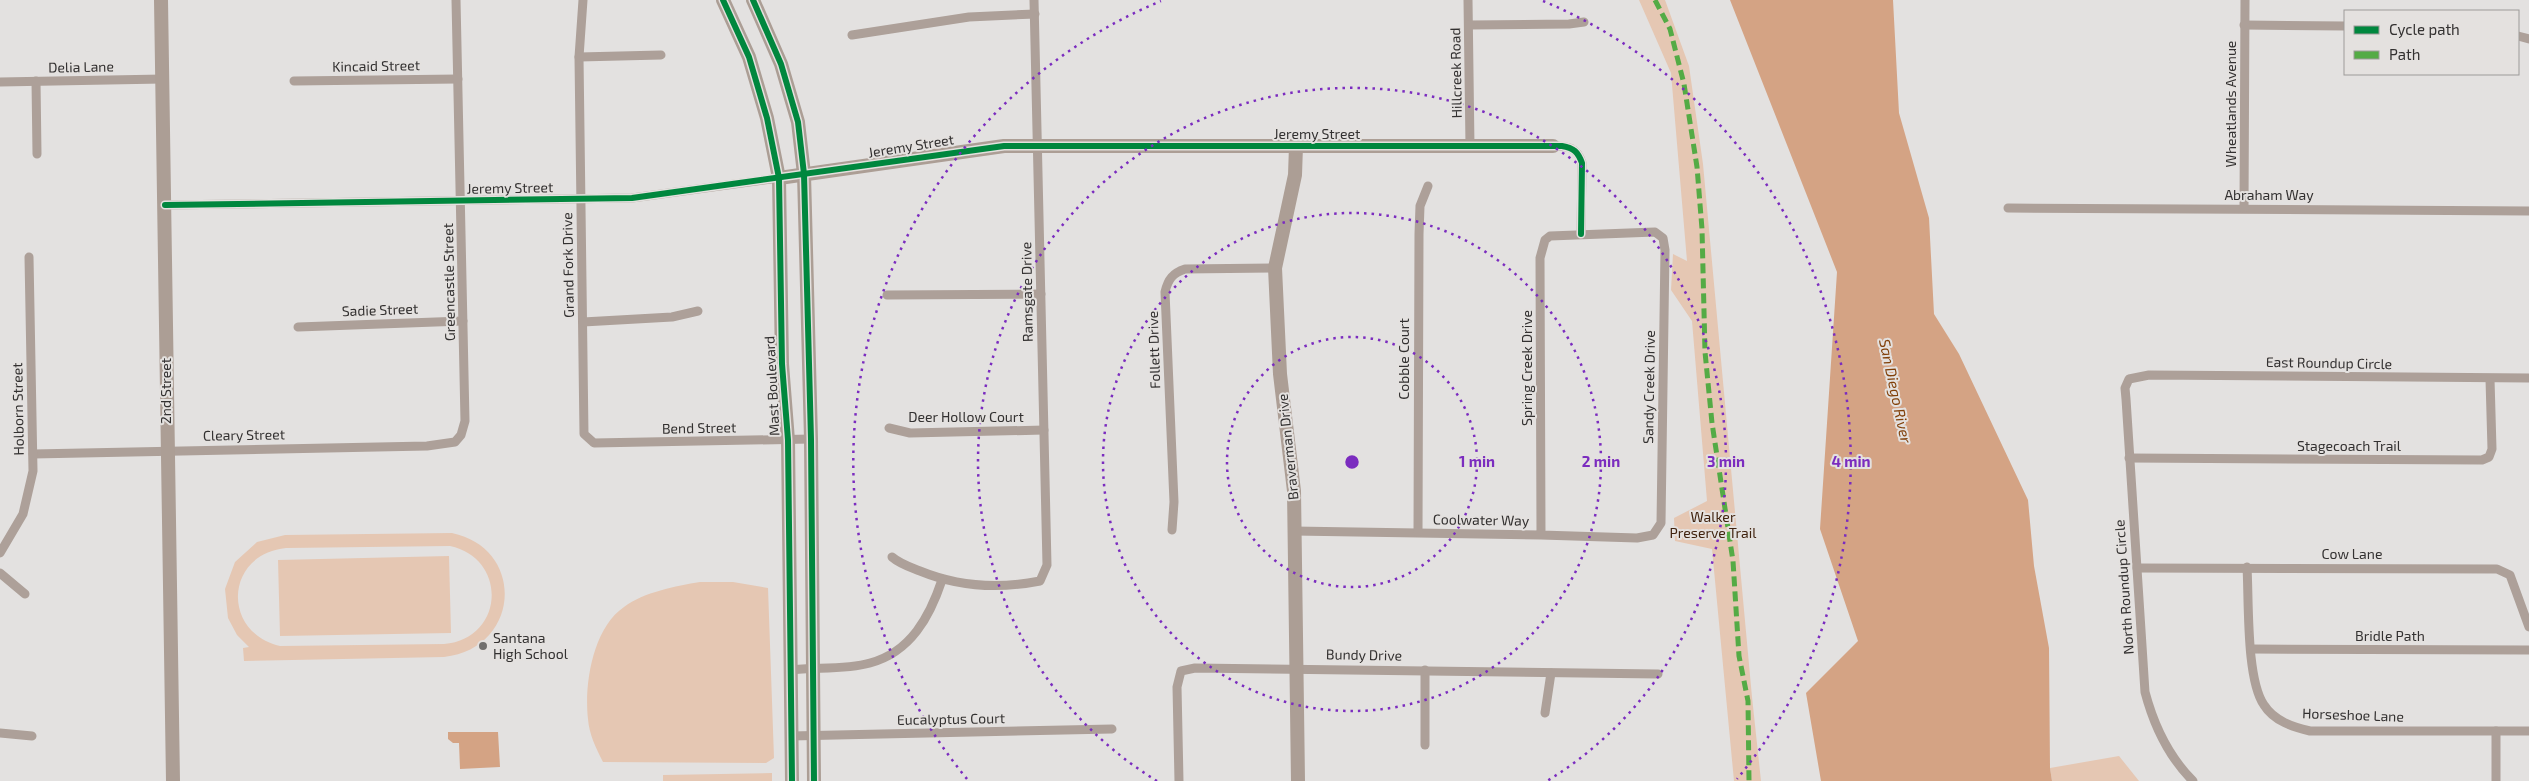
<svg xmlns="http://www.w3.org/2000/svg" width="2529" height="781" font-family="'Exo 2',sans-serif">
  <rect width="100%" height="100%" fill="#e3e1e0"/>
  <g fill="#e5c7b3" fill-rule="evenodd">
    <path d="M 1639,0 L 1665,0 L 1689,66 L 1703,164 L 1752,697 L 1761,781 L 1734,781 L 1712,549 L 1675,541 L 1674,518 L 1707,501 L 1692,321 L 1671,290 L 1673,254 L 1687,261 L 1671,73 Z"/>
    <path d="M 452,533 C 527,549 520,649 444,657 L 244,661 L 243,648 L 249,647 L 237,635 L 228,618 L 225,589 L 235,562 L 257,542 L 285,535 ZM 450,546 C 509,559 504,639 444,644 L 280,646 C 221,632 225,554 286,548 Z"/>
    <path d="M 449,556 L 451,633 L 280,636 L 278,560 Z"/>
    <path d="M 700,582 L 733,582 L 768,588 L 774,758 L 766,763 L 603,762 C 596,748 589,734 588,719 C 584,684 593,628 624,607 C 644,592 676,586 700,582 Z"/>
    <path d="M 2119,756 L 2139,781 L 2052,781 L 2050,768 Z"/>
    <path d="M 772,773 L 772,781 L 663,781 L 663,775 Z"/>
  </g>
  <g fill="#d4a384">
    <path d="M 1730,0 L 1893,0 L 1899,113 L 1929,218 L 1934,314 L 1959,354 L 2028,500 L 2034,566 L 2049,648 L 2050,768 L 2052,781 L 1821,781 L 1806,693 L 1858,641 L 1820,529 L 1837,272 Z"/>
    <path d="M 448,732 L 498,732 L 500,767 L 460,769 L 459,743 L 453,743 L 448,739 Z"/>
  </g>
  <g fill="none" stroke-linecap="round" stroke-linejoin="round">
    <g stroke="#ada099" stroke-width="9">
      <path d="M 583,0 L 579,57 L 584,434 L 594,443 L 811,439"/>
      <path d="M 1468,0 L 1470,146"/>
      <path d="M 1469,25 L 1569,24 L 1584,22"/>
      <path d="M 2244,25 L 2345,26"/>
      <path d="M 852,35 L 969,17 L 1035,14"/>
      <path d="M 2518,36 L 2529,39"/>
      <path d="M 579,57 L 661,55"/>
      <path d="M 36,81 L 37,154"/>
      <path d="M 294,81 L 458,79"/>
      <path d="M 0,82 L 163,79"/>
      <path d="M 1553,146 C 1568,146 1577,147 1582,163 L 1581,234"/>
      <path d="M 165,205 L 632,198 L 779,178"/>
      <path d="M 2008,208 L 2529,211"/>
      <path d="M 2244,208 L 2245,0"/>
      <path d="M 887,295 L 1041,294"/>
      <path d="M 583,322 L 672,317 L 698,311"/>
      <path d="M 298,327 L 463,321"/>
      <path d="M 889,428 L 910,433 L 1044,430"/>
      <path d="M 33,454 L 427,446 L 455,442 L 461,435 L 465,421 L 456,0"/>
      <path d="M 2129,458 L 2482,460 L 2489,457 L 2492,449 L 2490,379"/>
      <path d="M 1172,530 L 1174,502 L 1165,292 C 1168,279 1173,273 1185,269 L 1275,268"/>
      <path d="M 1294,531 L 1541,535 L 1637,538 L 1653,535 L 1661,523 L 1665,250 L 1663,238 L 1655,232 L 1550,236 L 1545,240 L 1540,258 L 1541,535"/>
      <path d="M 1418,532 L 1419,234 L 1420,206 L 1428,186"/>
      <path d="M 0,553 L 23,514 L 33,471 L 29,257"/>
      <path d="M 892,557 C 900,564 910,567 920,571 C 959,587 999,589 1040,581 L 1047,565 L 1034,0"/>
      <path d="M 2247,567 C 2249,601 2246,679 2264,705 C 2274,721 2293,727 2310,731 L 2529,731"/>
      <path d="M 2137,568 L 2497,569 L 2510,575 L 2529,627"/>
      <path d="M 0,573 L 25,594"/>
      <path d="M 2251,649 L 2529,650"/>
      <path d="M 790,670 C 816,667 845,670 870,663 C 911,652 930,616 942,580"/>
      <path d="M 1545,713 L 1551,673"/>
      <path d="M 2496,731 L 2496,781"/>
      <path d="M 0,733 L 32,736"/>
      <path d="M 791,736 L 1112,729"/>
      <path d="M 1425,745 L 1425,670"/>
      <path d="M 1179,781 L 1177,687 L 1181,671 L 1195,668 L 1658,674"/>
      <path d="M 2193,781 C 2168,756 2154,726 2145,692 L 2126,399 L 2125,388 L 2129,379 L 2149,375 L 2529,378"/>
    </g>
    <g stroke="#ac9e95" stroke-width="14">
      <path d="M 161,0 L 173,781"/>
      <path d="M 723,0 L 749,57 L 767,118 L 779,178 L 782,364 L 788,440 L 792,781"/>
      <path d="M 753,0 L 781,64 L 798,122 L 804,174 L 811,439 L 814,781"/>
      <path d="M 1296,146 L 1295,175 L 1275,268 L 1280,374 L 1294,491 L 1298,781"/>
      <path d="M 779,178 L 1004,146 L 1553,146"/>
    </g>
    <path stroke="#54ab45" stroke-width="5" stroke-dasharray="10 5" stroke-linecap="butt" d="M 1655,0 L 1670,29 L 1684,84 L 1697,167 L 1702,229 L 1705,352 L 1712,423 L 1733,561 L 1739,656 L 1748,701 L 1749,781"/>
    <defs>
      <g id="cycleway">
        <path d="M 723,0 L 749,57 L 767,118 L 779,178 L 782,364 L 788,440 L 792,781"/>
        <path d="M 753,0 L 781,64 L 798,122 L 804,174 L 811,439 L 814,781"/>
        <path d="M 165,205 L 632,198 L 1004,146 L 1562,146 C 1574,148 1578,152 1582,163 L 1581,234"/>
      </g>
    </defs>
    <use href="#cycleway" stroke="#e4e1df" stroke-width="9"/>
    <use href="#cycleway" stroke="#00873e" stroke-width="6"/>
  </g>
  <g fill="none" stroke="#7b2cbf" stroke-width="2.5" stroke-dasharray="2.5 5">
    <circle cx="1352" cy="462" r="125"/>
    <circle cx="1352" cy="462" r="249"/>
    <path d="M1157 781A374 374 0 1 1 1547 781"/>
    <path d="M967 779A499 499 0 0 1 1161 1M1543 1A499 499 0 0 1 1737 779"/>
  </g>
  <circle fill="#716f6e" stroke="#e4e1df" stroke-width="2" cx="483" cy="646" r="5"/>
  <g text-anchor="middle" stroke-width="4" stroke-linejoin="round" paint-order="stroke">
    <g font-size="14" fill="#333131" stroke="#e4e1df">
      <text transform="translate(376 66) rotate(-1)" y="5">Kincaid Street</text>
      <text transform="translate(81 67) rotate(-1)" y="5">Delia Lane</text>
      <text transform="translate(1456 73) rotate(-91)" y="5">Hillcreek Road</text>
      <text transform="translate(2231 104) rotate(-90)" y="5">Wheatlands Avenue</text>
      <text x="1317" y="139">Jeremy Street</text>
      <text transform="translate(911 146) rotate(-9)" y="5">Jeremy Street</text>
      <text transform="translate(510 188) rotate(-1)" y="5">Jeremy Street</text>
      <text x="2269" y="200">Abraham Way</text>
      <text transform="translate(568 265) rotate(-91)" y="5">Grand Fork Drive</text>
      <text transform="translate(449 282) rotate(-91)" y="5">Greencastle Street</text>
      <text transform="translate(1027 292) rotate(-91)" y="5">Ramsgate Drive</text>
      <text transform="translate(380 310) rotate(-2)" y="5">Sadie Street</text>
      <text transform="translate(1154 350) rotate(-92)" y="5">Follett Drive</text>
      <text transform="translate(1404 359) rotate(-90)" y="5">Cobble Court</text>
      <text transform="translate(2329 363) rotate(1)" y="5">East Roundup Circle</text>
      <text transform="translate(1527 368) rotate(-90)" y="5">Spring Creek Drive</text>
      <text transform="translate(772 386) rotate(-93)" y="5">Mast Boulevard</text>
      <text transform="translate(1649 387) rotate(-89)" y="5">Sandy Creek Drive</text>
      <text transform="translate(166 391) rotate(-90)" y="5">2nd Street</text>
      <text transform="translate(18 409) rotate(-91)" y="5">Holborn Street</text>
      <text x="966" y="422">Deer Hollow Court</text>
      <text transform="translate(699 428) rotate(-1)" y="5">Bend Street</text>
      <text transform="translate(244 435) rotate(-1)" y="5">Cleary Street</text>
      <text x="2349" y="451">Stagecoach Trail</text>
      <text transform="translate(1288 447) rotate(-96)" y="5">Braverman Drive</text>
      <text transform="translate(1481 520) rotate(1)" y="5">Coolwater Way</text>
      <text x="2352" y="559">Cow Lane</text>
      <text transform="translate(2124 587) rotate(-94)" y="5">North Roundup Circle</text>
      <text x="2390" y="641">Bridle Path</text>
      <text transform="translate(1364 655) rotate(1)" y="5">Bundy Drive</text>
      <text transform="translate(2353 715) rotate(2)" y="5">Horseshoe Lane</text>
      <text transform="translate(951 719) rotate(-1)" y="5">Eucalyptus Court</text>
    </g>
    <g font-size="14" fill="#40230f" stroke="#e4e1df">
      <text x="1713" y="522">Walker<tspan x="1713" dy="16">Preserve Trail</tspan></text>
    </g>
    <g font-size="14" fill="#333131" stroke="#e4e1df" text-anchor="start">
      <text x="493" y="643">Santana<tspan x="493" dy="16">High School</tspan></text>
    </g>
    <g font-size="15" font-style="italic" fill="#803f08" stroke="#e4e1df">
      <text transform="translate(1895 391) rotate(78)" y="5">San Diego River</text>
    </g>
  </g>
  <circle cx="1352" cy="462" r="8" fill="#7b2cbf" stroke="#e4e1df" stroke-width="2.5"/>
  <g font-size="15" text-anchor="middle" font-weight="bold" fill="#7b2cbf" stroke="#e4e1df" stroke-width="4" stroke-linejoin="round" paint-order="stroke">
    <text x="1477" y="467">1 min</text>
    <text x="1601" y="467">2 min</text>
    <text x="1726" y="467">3 min</text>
    <text x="1851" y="467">4 min</text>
  </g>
  <rect x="2344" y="10" width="175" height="65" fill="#e4e1df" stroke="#9d9b99"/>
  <rect x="2354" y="26" width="25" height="8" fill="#00873e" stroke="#9d9b99"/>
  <text x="2389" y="35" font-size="15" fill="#333131">Cycle path</text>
  <rect x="2354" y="51" width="25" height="8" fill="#54ab45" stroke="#9d9b99"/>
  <text x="2389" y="60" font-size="15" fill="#333131">Path</text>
</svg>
